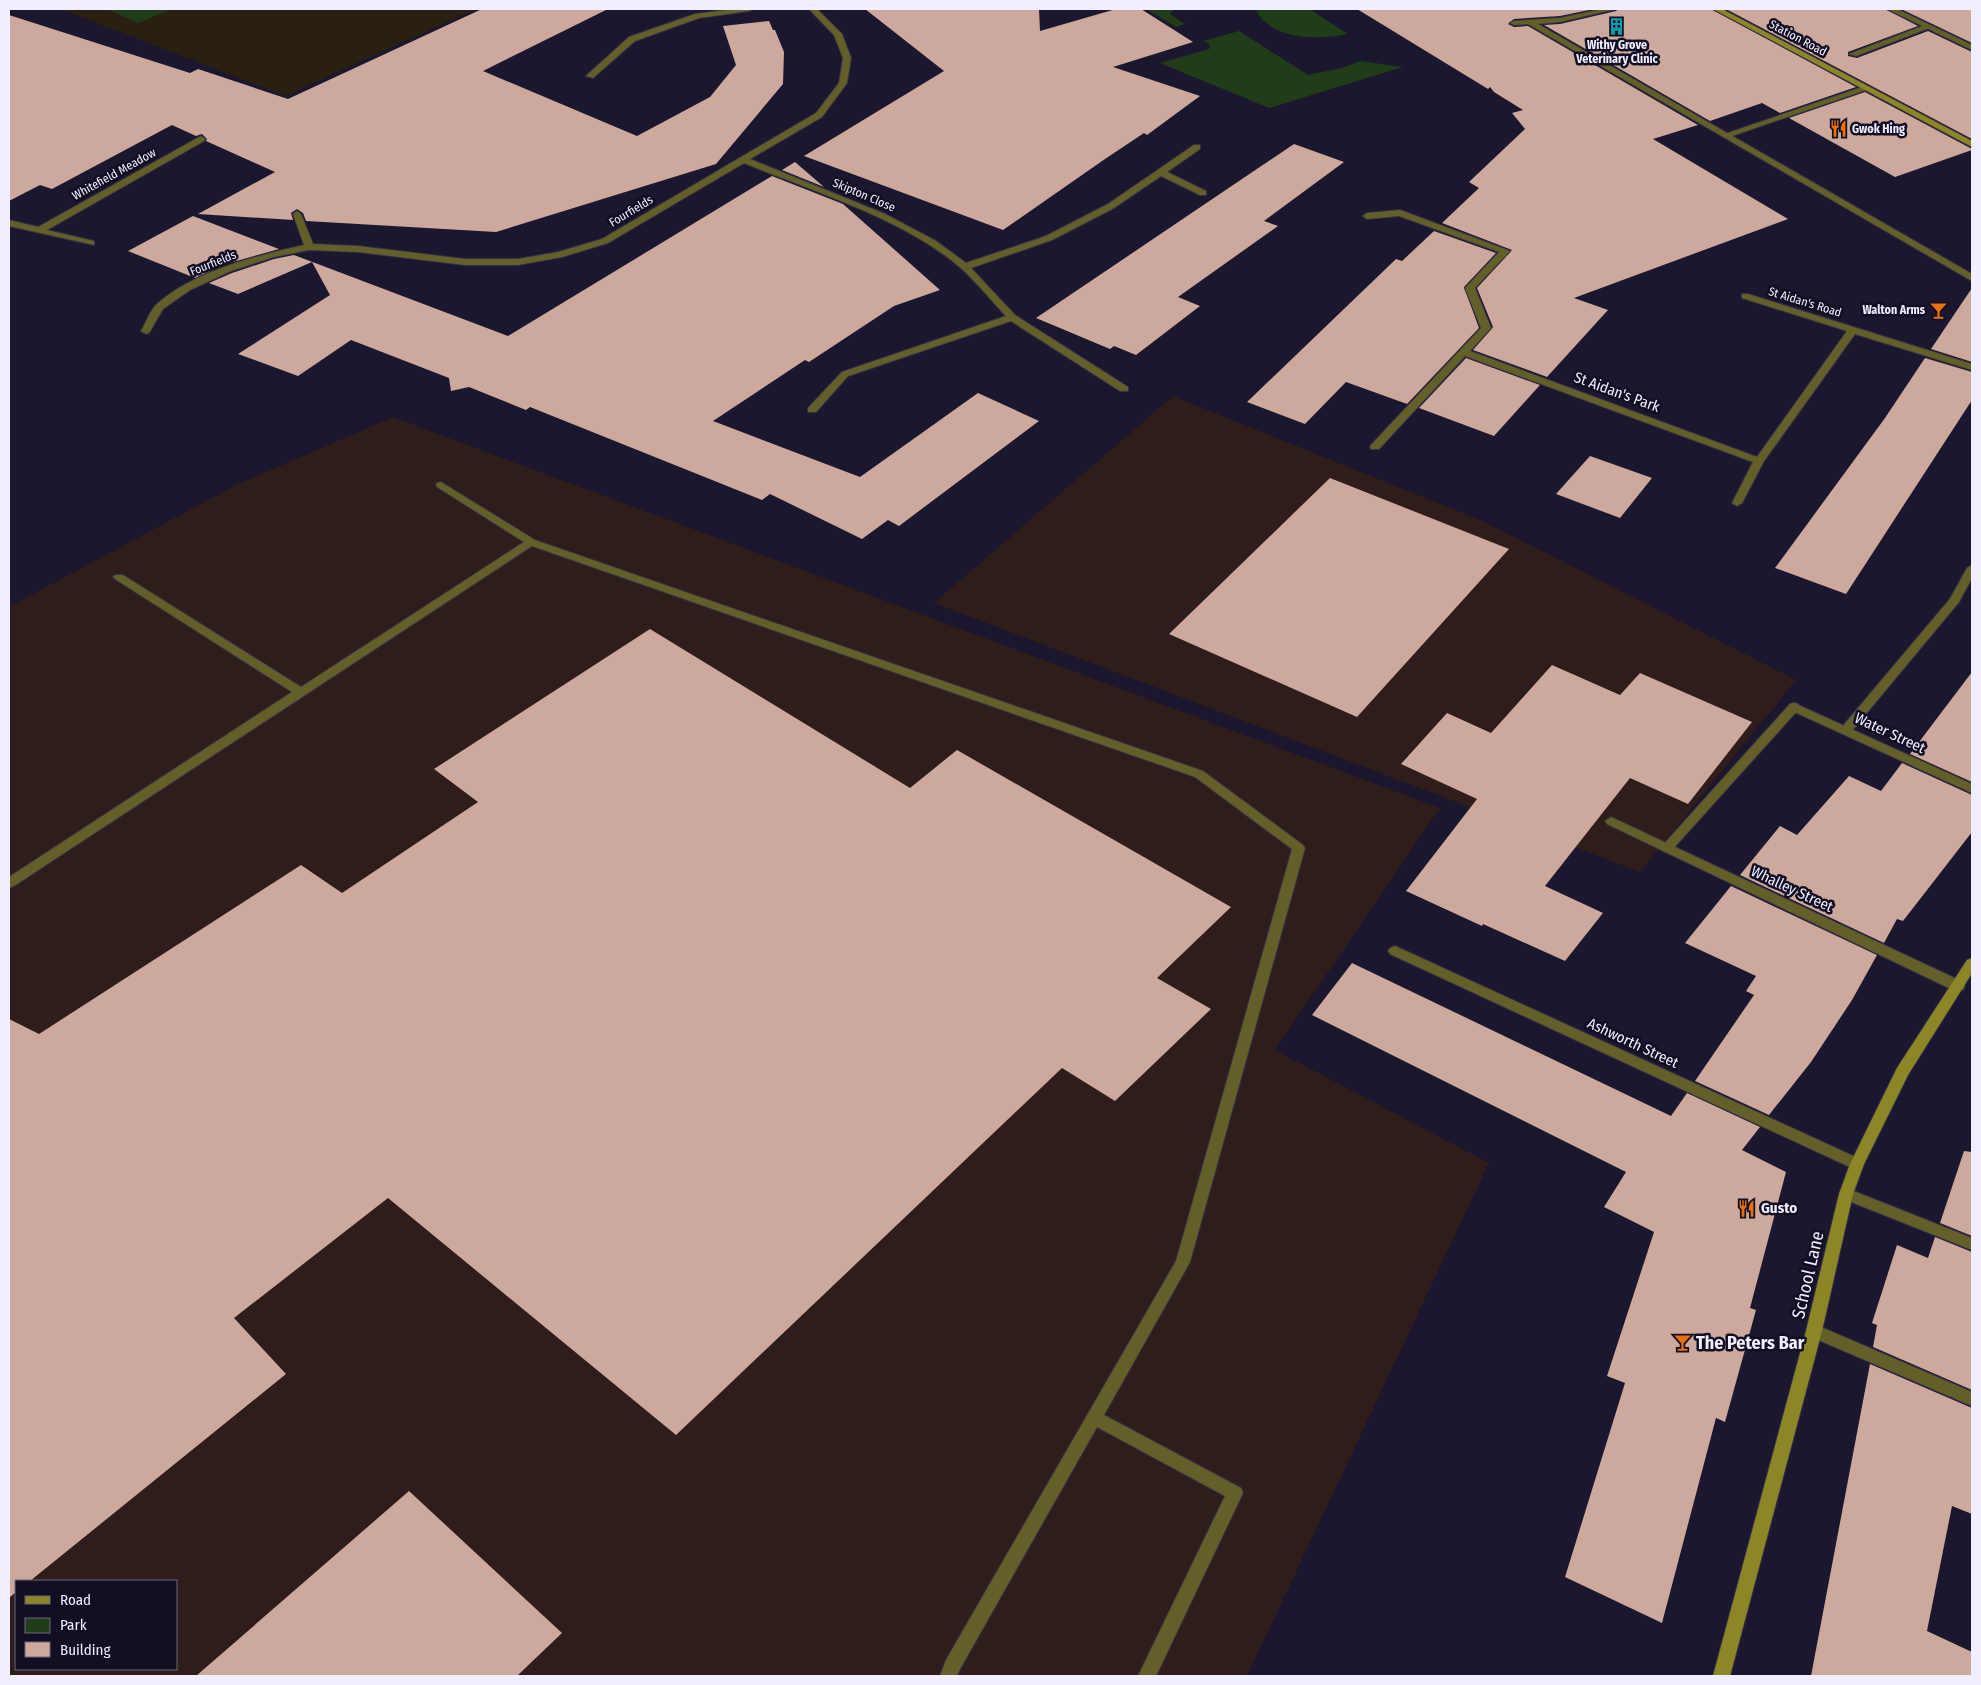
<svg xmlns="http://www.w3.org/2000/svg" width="1981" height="1685" font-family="'Fira Sans Condensed',sans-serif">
  <rect width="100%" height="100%" fill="#1b172e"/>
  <g fill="#2f1d1b" fill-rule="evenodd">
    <path d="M 1173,396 L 1485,522 L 1796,680 L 1640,872 L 934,603 Z"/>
    <path d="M 393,417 L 1440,808 L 1275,1050 L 1489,1163 L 1247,1676 L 9,1676 L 9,607 L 236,485 ZM 16,1581 L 176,1581 L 176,1669 L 16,1669 Z"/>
  </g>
  <path fill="#2a2011" d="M 61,9 L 476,9 L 285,96 Z"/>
  <g fill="#203c19">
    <path d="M 107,9 L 172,9 L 138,23 Z"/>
    <path d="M 1146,9 L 1174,9 L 1170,14 L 1185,24 L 1176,27 Z"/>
    <path d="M 1264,9 L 1309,9 L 1348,34 C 1318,40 1274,41 1256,11 Z"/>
    <path d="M 1239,31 L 1308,75 L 1342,68 L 1360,61 L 1403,67 L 1269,108 L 1160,63 L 1209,49 L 1210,45 L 1203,41 Z"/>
  </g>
  <g fill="#cca89d">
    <path d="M 482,9 L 608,9 L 483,71 L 637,136 L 710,97 L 736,65 L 723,26 L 769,21 L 773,30 L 775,30 L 784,52 L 783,84 L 716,164 L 496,232 L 306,221 L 303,213 L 297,209 L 291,213 L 293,220 L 198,214 L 275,172 L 206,141 L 207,139 L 202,134 L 196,136 L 172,125 L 52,189 L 40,185 L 9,201 L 9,15 L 190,73 L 198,69 L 288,99 Z"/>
    <path d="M 865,9 L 1039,9 L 1040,31 L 1116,9 L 1141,9 L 1193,42 L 1113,67 L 1200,96 L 1147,135 L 1144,133 L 1105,159 L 1003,230 L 804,156 L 944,71 Z"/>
    <path d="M 1357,9 L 1594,9 L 1560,16 L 1514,19 L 1508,24 L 1514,27 L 1528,26 L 1698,125 L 1653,139 L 1788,219 L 1574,298 L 1608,310 L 1547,377 L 1473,350 L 1493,327 L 1477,288 L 1512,250 L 1442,223 L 1479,188 L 1469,182 L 1525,129 L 1512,113 L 1523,110 L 1494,92 L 1490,87 L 1488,89 Z"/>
    <path d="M 1618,9 L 1711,9 L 1856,87 L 1780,113 L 1762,103 L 1710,121 L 1544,25 L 1560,24 L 1616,11 Z"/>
    <path d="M 1726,9 L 1885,9 L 1918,26 L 1848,52 L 1848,56 L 1857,58 L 1928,31 L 1972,52 L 1972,139 Z"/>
    <path d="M 1901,9 L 1972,9 L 1972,43 Z"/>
    <path d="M 1865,92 L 1972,149 L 1972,150 L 1895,177 L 1789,118 Z"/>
    <path d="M 1294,144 L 1344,162 L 1264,221 L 1278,226 L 1178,297 L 1200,306 L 1136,355 L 1114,346 L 1110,349 L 1036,318 Z"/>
    <path d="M 795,162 L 824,187 L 782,170 Z"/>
    <path d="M 772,176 L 843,204 L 940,290 L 894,306 L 809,362 L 805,360 L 713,421 L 860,477 L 978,393 L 1039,421 L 899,526 L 888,520 L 862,539 L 770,494 L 762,500 L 530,407 L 526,410 L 469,387 L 451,391 L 449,378 L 351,340 L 298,376 L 238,354 L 330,295 L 312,262 L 238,294 L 209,283 L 232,273 L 274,259 L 294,255 L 508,336 Z"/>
    <path d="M 193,216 L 279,249 L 226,264 L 195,278 L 128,251 Z"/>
    <path d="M 1434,231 L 1496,253 L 1464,287 L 1479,328 L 1407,404 L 1346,382 L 1305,424 L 1247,402 L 1396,259 L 1402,261 Z"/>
    <path d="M 1972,288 L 1972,362 L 1931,349 Z"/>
    <path d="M 1466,358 L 1540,385 L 1494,436 L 1419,408 Z"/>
    <path d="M 1925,358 L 1972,372 L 1972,400 L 1846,594 L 1775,568 L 1885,418 Z"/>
    <path d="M 1590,456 L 1652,478 L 1620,518 L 1556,494 Z"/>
    <path d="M 1330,478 L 1509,549 L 1357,717 L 1169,634 Z"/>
    <path d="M 650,629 L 910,788 L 957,750 L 1231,907 L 1157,978 L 1211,1009 L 1115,1101 L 1062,1068 L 676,1435 L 388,1198 L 234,1318 L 286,1374 L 30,1581 L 16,1581 L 16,1592 L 9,1598 L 9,1019 L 39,1034 L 301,865 L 342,893 L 478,802 L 434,769 Z"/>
    <path d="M 1552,665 L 1620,695 L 1640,673 L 1752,722 L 1688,804 L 1630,778 L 1545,886 L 1603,913 L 1565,961 L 1483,924 L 1482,926 L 1406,891 L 1477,799 L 1401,764 L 1447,713 L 1491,733 Z"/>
    <path d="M 1972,672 L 1972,782 L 1910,754 Z"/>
    <path d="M 1902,763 L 1972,795 L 1972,832 L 1903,921 L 1897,919 L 1884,943 L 1740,875 L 1780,826 L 1797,835 L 1849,776 L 1881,791 Z"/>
    <path d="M 1731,886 L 1877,955 L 1852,1000 L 1811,1062 L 1769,1115 L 1695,1081 L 1754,995 L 1746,991 L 1756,976 L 1685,943 Z"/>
    <path d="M 1352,963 L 1671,1116 L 1687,1093 L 1760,1127 L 1742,1150 L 1786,1172 L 1750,1308 L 1756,1310 L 1725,1422 L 1716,1418 L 1662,1623 L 1565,1577 L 1625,1383 L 1607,1376 L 1654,1232 L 1604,1207 L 1626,1172 L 1312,1015 Z"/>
    <path d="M 1964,1151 L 1972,1152 L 1972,1236 L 1940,1223 Z"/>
    <path d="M 1935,1237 L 1972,1252 L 1972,1390 L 1873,1347 L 1877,1325 L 1872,1323 L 1897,1245 L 1928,1258 Z"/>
    <path d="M 1870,1364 L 1972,1408 L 1972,1514 L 1952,1506 L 1927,1631 L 1972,1652 L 1972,1676 L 1811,1676 Z"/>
    <path d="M 409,1491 L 562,1633 L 517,1676 L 196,1676 Z"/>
  </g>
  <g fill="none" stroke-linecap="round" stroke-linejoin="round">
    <defs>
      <g id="lane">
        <path d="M 1602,9 L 1616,9 L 1560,22 L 1538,24 L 1972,274 L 1972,281 L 1528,24 L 1514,25 L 1510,23 L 1514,21 L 1560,18 Z"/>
        <path d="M 1887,9 L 1897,9 L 1972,45 L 1972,50 Z"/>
        <path d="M 441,482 L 535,540 L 1203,771 L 1303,845 L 1305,848 L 1190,1262 L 1104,1415 L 1241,1488 L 1243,1493 L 1156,1676 L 1138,1676 L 1225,1496 L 1097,1427 L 960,1669 L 957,1676 L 940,1676 L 946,1660 L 1176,1261 L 1292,849 L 1195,777 L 532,546 L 14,886 L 9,888 L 9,877 L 292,692 L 115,579 L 113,577 L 115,575 L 123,575 L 301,687 L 524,542 L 437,487 L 436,485 L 437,483 Z"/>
        <path d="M 1972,565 L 1972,578 L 1959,602 L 1850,733 L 1842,733 L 1840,730 L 1842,727 L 1950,599 L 1967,568 Z"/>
        <path d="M 1794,703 L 1798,704 L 1800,707 L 1798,710 L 1671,851 L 1663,851 L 1661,848 L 1663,845 L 1790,704 Z"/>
        <path d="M 1846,1188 L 1972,1238 L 1972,1250 L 1841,1198 L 1839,1194 L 1841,1190 Z"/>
      </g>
      <g id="street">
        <path d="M 734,9 L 753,9 L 749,11 L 699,18 L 635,41 L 593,78 L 586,76 L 629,37 L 695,14 Z"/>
        <path d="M 809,9 L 817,9 L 842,34 L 851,58 L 847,83 L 822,117 L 750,159 L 885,214 L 936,241 L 966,263 L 1046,236 L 1108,204 L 1194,145 L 1200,145 L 1200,149 L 1167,172 L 1206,191 L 1206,195 L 1200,195 L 1161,176 L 1114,208 L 1052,240 L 971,268 L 1015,315 L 1128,387 L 1128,391 L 1120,391 L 1011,321 L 848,376 L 816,412 L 808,412 L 808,408 L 842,372 L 1006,316 C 991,300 977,283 962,269 C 907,220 812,191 744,163 L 608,243 L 562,257 L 518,265 L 465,265 L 358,252 L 309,250 L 274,257 L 231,271 L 190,290 L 163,309 L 149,333 L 146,334 L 141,331 C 146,323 150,310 157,304 C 195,271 255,256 304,245 L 293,214 L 297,211 L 301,214 L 313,244 L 358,246 L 465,259 L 518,259 L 558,252 L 602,239 L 816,113 L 839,83 L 843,58 L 834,35 Z"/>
        <path d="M 1925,25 L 1932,27 L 1856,56 L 1849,54 Z"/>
        <path d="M 1865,86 L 1872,88 L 1729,137 L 1722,135 Z"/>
        <path d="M 201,136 L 205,139 L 204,141 L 47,230 L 94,241 L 94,245 L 9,226 L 9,220 L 38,227 Z"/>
        <path d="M 1400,210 L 1510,251 L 1475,288 L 1491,328 L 1470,351 L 1757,457 L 1847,331 L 1742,298 L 1742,294 L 1748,294 L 1972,364 L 1972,370 L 1855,334 L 1764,461 L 1742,503 L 1737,506 L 1732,503 L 1753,462 L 1465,356 L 1379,449 L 1371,449 L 1370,447 L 1371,445 L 1481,328 L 1465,288 L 1499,252 L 1399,216 L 1367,219 L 1363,216 L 1367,213 Z"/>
        <path d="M 1794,703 L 1972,784 L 1972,793 L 1790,710 L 1788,707 L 1790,704 Z"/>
        <path d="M 1611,817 L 1963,982 L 1965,986 L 1963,990 L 1953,990 L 1607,824 L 1605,821 Z"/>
        <path d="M 1395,946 L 1862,1160 L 1864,1164 L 1862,1168 L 1857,1170 L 1852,1168 L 1390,954 L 1388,951 L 1390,948 Z"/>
        <path d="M 1814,1324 L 1972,1392 L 1972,1406 L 1809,1336 L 1806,1331 L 1809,1326 Z"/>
      </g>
      <g id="secondary">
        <path d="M 1713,9 L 1722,9 L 1972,141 L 1972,147 Z"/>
        <path d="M 1972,958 L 1972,973 L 1908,1075 L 1864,1164 L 1853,1194 L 1822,1331 L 1730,1676 L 1713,1676 L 1806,1331 L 1839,1194 L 1850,1164 L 1897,1068 L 1967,960 Z"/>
      </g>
    </defs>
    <use href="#lane" stroke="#353147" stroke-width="2"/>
    <use href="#street" stroke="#353147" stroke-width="2"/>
    <use href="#secondary" stroke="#353147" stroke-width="2"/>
    <use href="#lane" fill="#625f28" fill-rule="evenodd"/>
    <use href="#street" fill="#625f28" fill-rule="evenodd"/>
    <use href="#secondary" fill="#8c8626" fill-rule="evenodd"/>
  </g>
  <defs>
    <symbol id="building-bare" viewBox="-9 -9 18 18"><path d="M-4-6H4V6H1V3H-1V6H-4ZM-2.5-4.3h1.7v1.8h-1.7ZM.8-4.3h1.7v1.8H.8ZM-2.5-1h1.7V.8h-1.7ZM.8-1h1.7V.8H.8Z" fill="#0f9aa8" stroke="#120e24" stroke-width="2.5" paint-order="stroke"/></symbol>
    <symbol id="restaurant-bare" viewBox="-9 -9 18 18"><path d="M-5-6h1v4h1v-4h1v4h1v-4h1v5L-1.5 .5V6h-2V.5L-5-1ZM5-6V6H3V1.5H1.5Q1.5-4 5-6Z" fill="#e8710a" stroke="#120e24" stroke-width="2.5" paint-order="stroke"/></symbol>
    <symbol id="bar-bare" viewBox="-9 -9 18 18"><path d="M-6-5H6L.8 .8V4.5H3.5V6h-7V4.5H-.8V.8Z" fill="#e8710a" stroke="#120e24" stroke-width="2.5" paint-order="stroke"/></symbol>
  </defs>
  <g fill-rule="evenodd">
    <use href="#building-bare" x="1604" y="14" width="25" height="25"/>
    <use href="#restaurant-bare" x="1826" y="116" width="25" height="25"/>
    <use href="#bar-bare" x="1926" y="298" width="25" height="25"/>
    <use href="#restaurant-bare" x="1734" y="1196" width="25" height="25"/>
    <use href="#bar-bare" x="1670" y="1330" width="25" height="25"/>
  </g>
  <g text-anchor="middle" stroke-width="5" stroke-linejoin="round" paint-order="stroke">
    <g font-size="12" fill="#f0eeff" stroke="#120e24">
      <text transform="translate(1798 38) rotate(28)" y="4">Station Road</text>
      <text transform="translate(114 174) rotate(-29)" y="4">Whitefield Meadow</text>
      <text transform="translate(864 195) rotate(23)" y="4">Skipton Close</text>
      <text transform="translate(631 211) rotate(-31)" y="4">Fourfields</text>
      <text transform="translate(213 263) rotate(-22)" y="4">Fourfields</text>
      <text transform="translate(1805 302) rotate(17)" y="4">St Aidan's Road</text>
    </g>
    <g font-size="12" font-weight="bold" fill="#f0eeff" stroke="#120e24">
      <text x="1617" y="49">Withy Grove<tspan x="1617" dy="14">Veterinary Clinic</tspan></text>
      <text x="1852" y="133" text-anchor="start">Gwok Hing</text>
      <text x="1925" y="314" text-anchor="end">Walton Arms</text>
    </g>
    <g font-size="15" fill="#f0eeff" stroke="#120e24">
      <text transform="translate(1617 392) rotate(20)" y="5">St Aidan's Park</text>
      <text transform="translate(1890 733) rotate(25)" y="5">Water Street</text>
      <text transform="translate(1792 889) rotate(25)" y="5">Whalley Street</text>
      <text transform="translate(1633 1043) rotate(25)" y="5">Ashworth Street</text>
    </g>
    <g font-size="15" font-weight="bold" fill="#f0eeff" stroke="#120e24" text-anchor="start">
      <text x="1761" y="1213">Gusto</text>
    </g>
    <g font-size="18" fill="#f0eeff" stroke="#120e24">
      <text transform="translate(1808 1275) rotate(-77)" y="6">School Lane</text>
    </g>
    <g font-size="18" font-weight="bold" fill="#f0eeff" stroke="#120e24" text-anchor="start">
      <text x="1696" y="1349">The Peters Bar</text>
    </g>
  </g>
  <rect width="1981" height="1685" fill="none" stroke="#f0eeff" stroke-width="20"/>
  <rect x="15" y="1580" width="162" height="90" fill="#120e24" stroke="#6b687c"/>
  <rect x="25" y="1596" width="25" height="8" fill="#8c8626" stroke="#6b687c"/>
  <text x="60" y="1605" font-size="15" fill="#f0eeff">Road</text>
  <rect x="25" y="1618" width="25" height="15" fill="#203c19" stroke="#6b687c"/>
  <text x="60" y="1630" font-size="15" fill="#f0eeff">Park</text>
  <rect x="25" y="1642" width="25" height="15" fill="#cca89d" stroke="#6b687c"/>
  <text x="60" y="1655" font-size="15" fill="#f0eeff">Building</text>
</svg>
